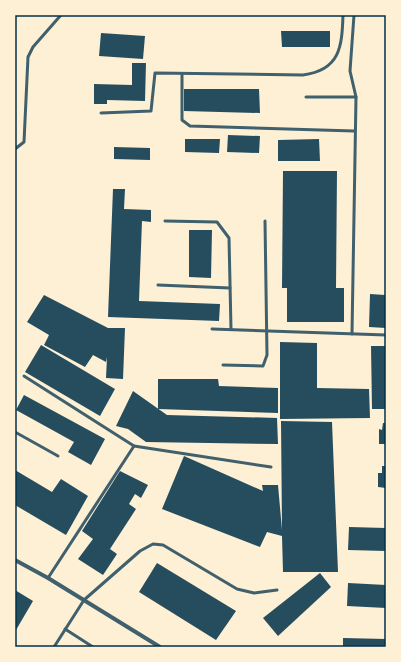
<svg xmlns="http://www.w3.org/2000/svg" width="401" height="662" font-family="'Source Sans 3',sans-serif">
  <rect width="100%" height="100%" fill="#fdf0d5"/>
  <g fill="#264d5e">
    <path d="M 281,31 L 330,31 L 330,47 L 282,47 Z"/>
    <path d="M 101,33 L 145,36 L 143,59 L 99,56 Z"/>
    <path d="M 132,63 L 146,63 L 145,101 L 107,100 L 107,104 L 94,104 L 94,84 L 132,85 Z"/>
    <path d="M 184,89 L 259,89 L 260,113 L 184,111 Z"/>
    <path d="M 228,135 L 260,136 L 259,153 L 227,152 Z"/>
    <path d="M 185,139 L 220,139 L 219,153 L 185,152 Z"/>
    <path d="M 319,139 L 320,161 L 278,161 L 278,140 Z"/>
    <path d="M 114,147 L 150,148 L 150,160 L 114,159 Z"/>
    <path d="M 283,171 L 337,171 L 336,288 L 344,288 L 344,322 L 287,322 L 287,288 L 282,288 Z"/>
    <path d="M 113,189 L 125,189 L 124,209 L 151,210 L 151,222 L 142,221 L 139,301 L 220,304 L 219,321 L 108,317 Z"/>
    <path d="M 189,230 L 212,230 L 211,278 L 189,277 Z"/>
    <path d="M 370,294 L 385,295 L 386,328 L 369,327 Z"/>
    <path d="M 44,295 L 108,328 L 125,328 L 123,379 L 106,378 L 107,357 L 106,362 L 93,355 L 85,367 L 44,345 L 49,335 L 27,322 Z"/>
    <path d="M 280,342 L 317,343 L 317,388 L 369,389 L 370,418 L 280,419 Z"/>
    <path d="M 41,345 L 115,389 L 100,416 L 25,372 Z"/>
    <path d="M 371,346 L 386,346 L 386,409 L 372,409 Z"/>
    <path d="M 158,379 L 218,379 L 219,386 L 278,388 L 278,413 L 158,409 Z"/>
    <path d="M 133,391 L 167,415 L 277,418 L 278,444 L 146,442 L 128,429 L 116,426 Z"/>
    <path d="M 24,395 L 105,439 L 91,465 L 68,452 L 74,442 L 16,410 Z"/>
    <path d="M 281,421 L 332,422 L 338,572 L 283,572 L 282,536 L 267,532 L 260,547 L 162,509 L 184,456 L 263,491 L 262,485 L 278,485 L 282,530 Z"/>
    <path d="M 383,423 L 386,423 L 386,444 L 379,444 L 379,429 L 382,430 Z"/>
    <path d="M 382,466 L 386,466 L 386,488 L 378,487 L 378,473 L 382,473 Z"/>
    <path d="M 15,470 L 52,492 L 61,479 L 88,496 L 66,535 L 15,505 Z"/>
    <path d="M 120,471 L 148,485 L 141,498 L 135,494 L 129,504 L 136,509 L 110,549 L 117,554 L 103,575 L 78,559 L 93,539 L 82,531 Z"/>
    <path d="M 349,527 L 386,528 L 386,551 L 348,550 Z"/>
    <path d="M 157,563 L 236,611 L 216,640 L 139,592 Z"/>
    <path d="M 320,573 L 331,587 L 278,636 L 263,618 Z"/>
    <path d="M 348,583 L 386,585 L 386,608 L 347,606 Z"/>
    <path d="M 15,590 L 33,601 L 16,630 L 15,629 Z"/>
    <path d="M 343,638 L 386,639 L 386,647 L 343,647 Z"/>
  </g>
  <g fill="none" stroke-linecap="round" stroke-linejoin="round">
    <g stroke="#3f606c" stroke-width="3">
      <path d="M 182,74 L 182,120 L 190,126 L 354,131"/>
      <path d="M 306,97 L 356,97"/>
      <path d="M 101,113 L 151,111 L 155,73 L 303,75 C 340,70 342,47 343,15"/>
      <path d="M 15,149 L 24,142 L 28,57 L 33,47 L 61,15"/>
      <path d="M 165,221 L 217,222 L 229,238 L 231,329"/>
      <path d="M 158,285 L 230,288"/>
      <path d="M 212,329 L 386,335"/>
      <path d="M 352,334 L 356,97 L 350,71 L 354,15"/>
      <path d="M 223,365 L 263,366 L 267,355 L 265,221"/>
      <path d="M 24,376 L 134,446 L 48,578"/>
      <path d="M 15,432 L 58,456"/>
      <path d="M 134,446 L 271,467"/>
      <path d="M 65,629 L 93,647"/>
      <path d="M 54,647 L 84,600 L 140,551 L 153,544 L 163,545 L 237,589 L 254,593 L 277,590"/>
    </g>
    <path stroke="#3f606c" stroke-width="4" d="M 15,560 L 48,578 L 160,647"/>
  </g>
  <rect width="401" height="662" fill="none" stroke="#fdf0d5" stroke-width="32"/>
  <rect x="16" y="16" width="369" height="630" fill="none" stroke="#003049" stroke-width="1.5"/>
</svg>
